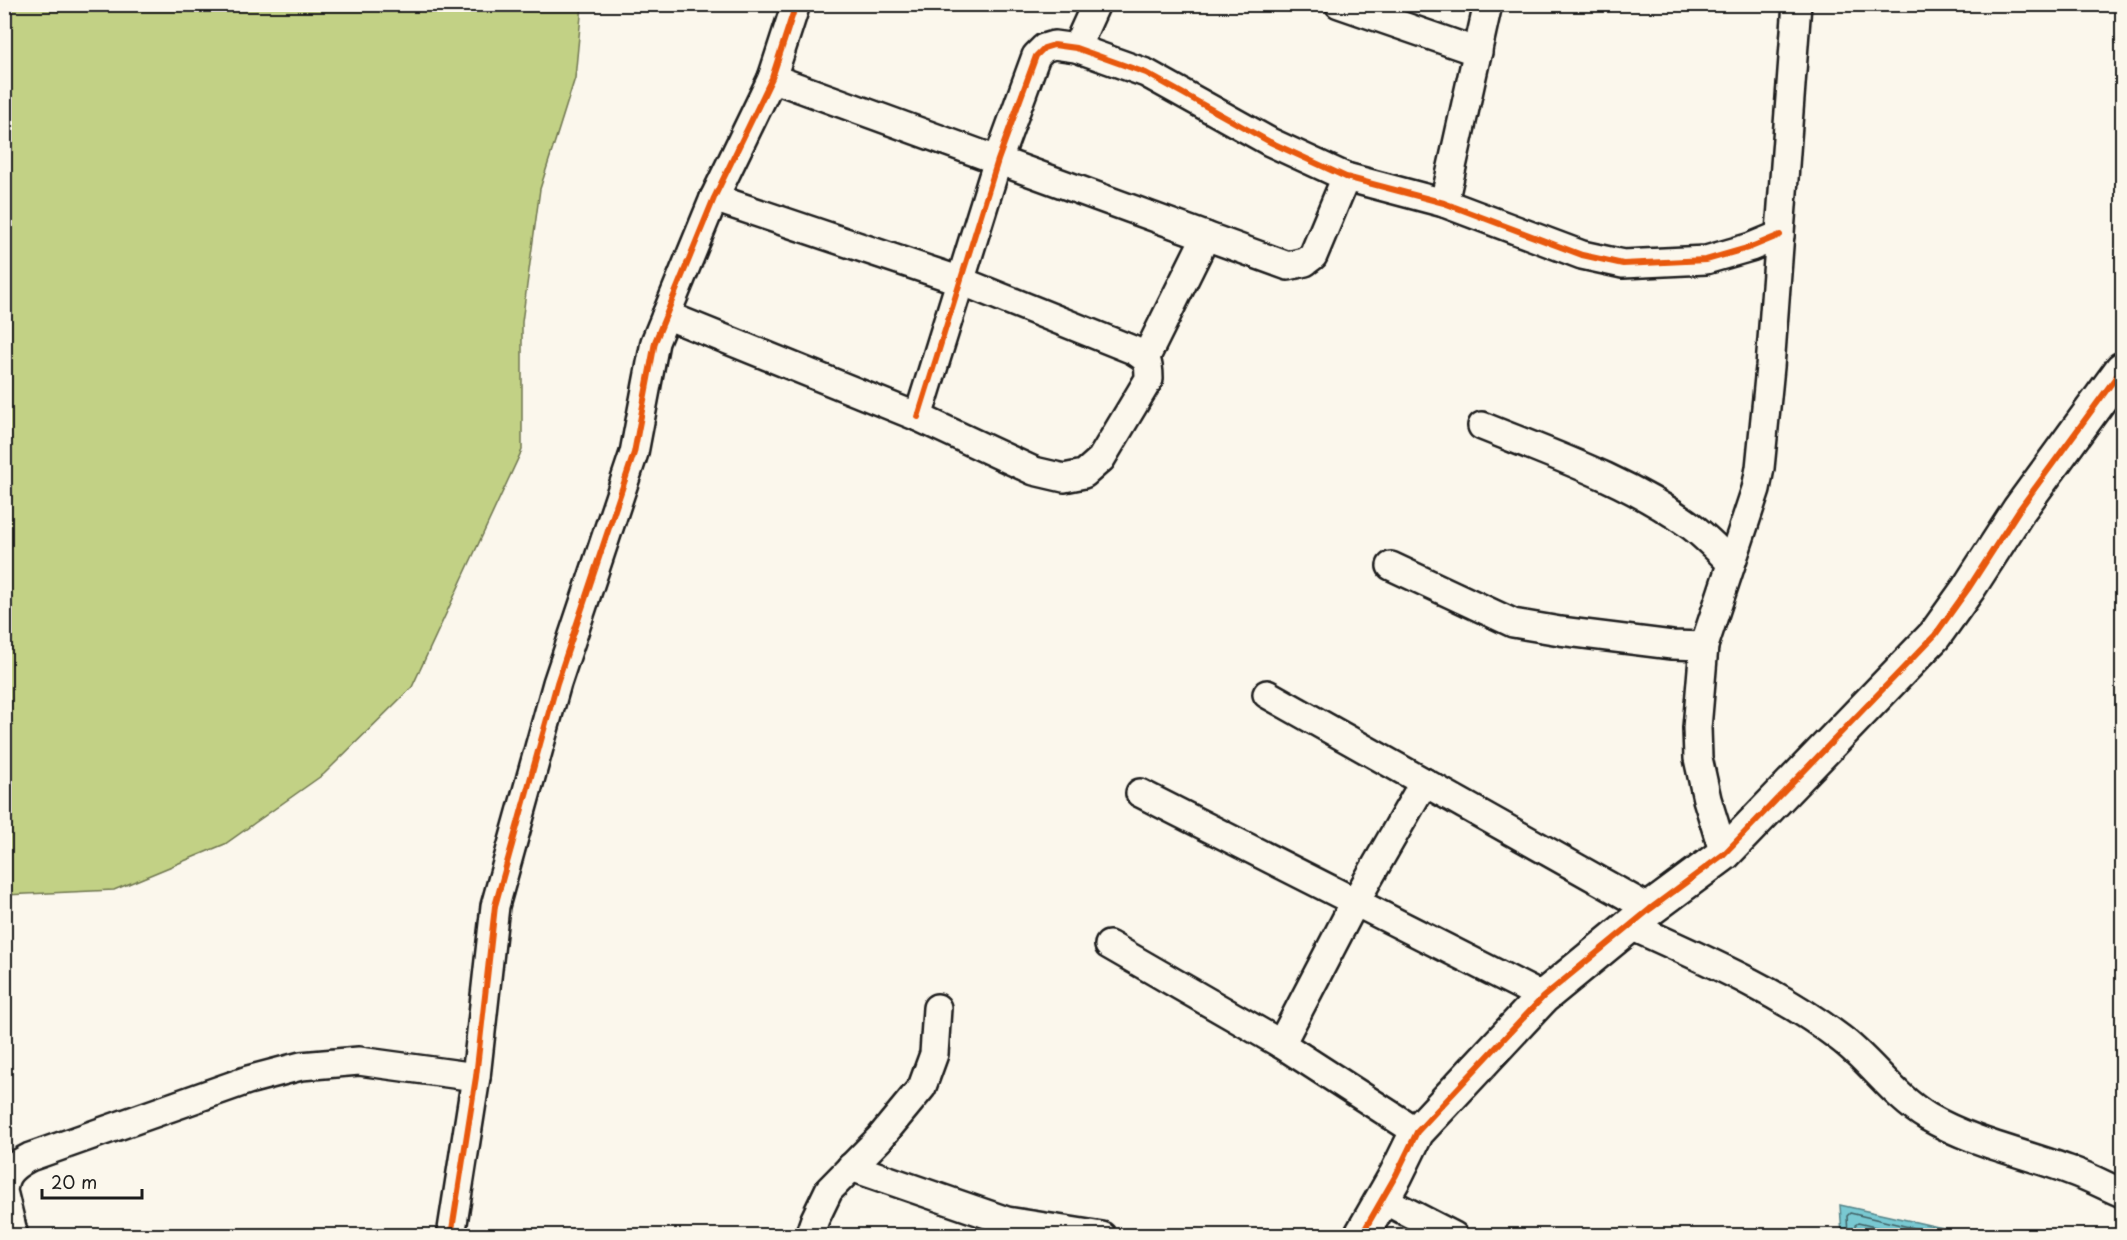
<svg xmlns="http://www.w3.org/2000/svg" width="2127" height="1240" font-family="'Playpen Sans',sans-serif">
  <rect width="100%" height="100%" fill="#fbf7ec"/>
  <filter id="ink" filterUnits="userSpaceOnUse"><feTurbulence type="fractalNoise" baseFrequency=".0167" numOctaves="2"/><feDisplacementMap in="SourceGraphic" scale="12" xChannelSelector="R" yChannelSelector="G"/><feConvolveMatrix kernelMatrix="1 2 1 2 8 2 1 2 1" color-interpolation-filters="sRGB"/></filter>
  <g filter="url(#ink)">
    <path fill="#c2d185" stroke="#6f7650" stroke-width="1.5" d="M 5,4 L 582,5 L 575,78 L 540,189 L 522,322 L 522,450 L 412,687 L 324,774 L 225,844 L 114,890 L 5,895 Z"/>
    <path fill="#79c9d2" stroke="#548489" stroke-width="1.5" d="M 1840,1205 L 1974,1235 L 1842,1235 Z"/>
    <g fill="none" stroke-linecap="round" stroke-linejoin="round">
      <g stroke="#416165" stroke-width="1.5">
        <path d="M 1848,1236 L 1847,1216 L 1850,1213 L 1947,1236"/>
        <path d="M 1856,1236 L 1855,1225 L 1858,1223 L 1913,1236"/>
      </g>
      <defs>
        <g id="minor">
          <path d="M 1339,4 L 1478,52"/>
          <path d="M 1076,48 L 1096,4"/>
          <path d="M 772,78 L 1288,266 L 1305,262 L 1313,256 L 1346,177"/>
          <path d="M 1444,203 L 1488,4"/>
          <path d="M 666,315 L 918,417 L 1034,471 L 1064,478 L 1084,474 L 1101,459 L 1149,379 C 1149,362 1148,359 1133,350 L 961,281 L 714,198"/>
          <path d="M 1146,357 L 1206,236"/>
          <path d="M 918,417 L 998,160 L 1036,56 L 1044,48 L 1054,45 L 1076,48 L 1146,73 L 1270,142 L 1346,177 L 1444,203 L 1582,255 L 1623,264 L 1706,260 L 1751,247 L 1780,235"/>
          <path d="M 1482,426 C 1554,455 1627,480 1690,525 C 1705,536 1718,550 1731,563"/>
          <path d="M 1391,566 L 1513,623 L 1560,631 L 1672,645 L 1704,646"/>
          <path d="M 1267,694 L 1650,909"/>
          <path d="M 1140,793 L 1543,997"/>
          <path d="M 1724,854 L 1707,799 L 1698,758 L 1697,728 L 1704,646 L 1756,489 L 1760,468 L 1770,367 L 1797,4"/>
          <path d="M 1631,926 C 1703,959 1777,990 1840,1038 C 1871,1061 1893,1096 1928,1117 C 1973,1143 2024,1153 2072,1171 C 2089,1177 2106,1186 2122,1193"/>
          <path d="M 1109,945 L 1281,1044 L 1417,1132"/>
          <path d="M 1281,1044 L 1355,902 L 1424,782"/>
          <path d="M 851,1167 L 1007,1221 L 1102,1236"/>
          <path d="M 4,1185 C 5,1171 18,1163 30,1157 L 248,1080 L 301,1066 L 359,1061 L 476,1077"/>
          <path d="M 4,1195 L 14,1236"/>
          <path d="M 1382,1199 L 1454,1236"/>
          <path d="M 451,1236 L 476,1077 L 495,906 L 557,683 L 634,453 L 655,342 L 714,198 L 772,78 L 796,4"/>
          <path d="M 809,1236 L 815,1219 L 829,1190 L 880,1138 L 922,1087 L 934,1054 L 937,1008"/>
        </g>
        <path id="tertiary" d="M 1361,1236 L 1396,1175 L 1417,1132 L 1543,997 L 1650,909 L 1724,854 L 1935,635 L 1968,589 L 2019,510 L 2122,369"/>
      </defs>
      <use href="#minor" stroke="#1c1c1c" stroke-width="32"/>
      <use href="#tertiary" stroke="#1c1c1c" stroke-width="38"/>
      <use href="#minor" stroke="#fbf7ec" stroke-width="27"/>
      <use href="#tertiary" stroke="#fbf7ec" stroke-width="33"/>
      <defs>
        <g id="cycleway">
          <path d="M 918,417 L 998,160 L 1036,56 L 1044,48 L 1054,45 L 1076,48 L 1146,73 L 1270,142 L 1346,177 L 1444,203 L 1582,255 L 1623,264 L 1706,260 L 1751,247 L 1780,235"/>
          <path d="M 451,1236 L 476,1077 L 495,906 L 557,683 L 634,453 L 655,342 L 714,198 L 772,78 L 796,4"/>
          <path d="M 1361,1236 L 1396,1175 L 1417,1132 L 1543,997 L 1650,909 L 1724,854 L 1935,635 L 1968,589 L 2019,510 L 2122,369"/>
        </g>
      </defs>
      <use href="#cycleway" stroke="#fbf7ec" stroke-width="10"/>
      <use href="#cycleway" stroke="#e8590c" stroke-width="6"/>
    </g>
  </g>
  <rect width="2127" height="1240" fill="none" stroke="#fbf7ec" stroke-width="24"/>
  <rect x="12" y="12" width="2103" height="1216" fill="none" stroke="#1c1c1c" stroke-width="2" filter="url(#ink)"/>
  <path d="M42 1189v9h100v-9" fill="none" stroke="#1c1c1c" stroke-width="3"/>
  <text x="51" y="1189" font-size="18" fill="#1c1c1c" stroke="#fbf7ec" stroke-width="4.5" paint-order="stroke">20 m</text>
</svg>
